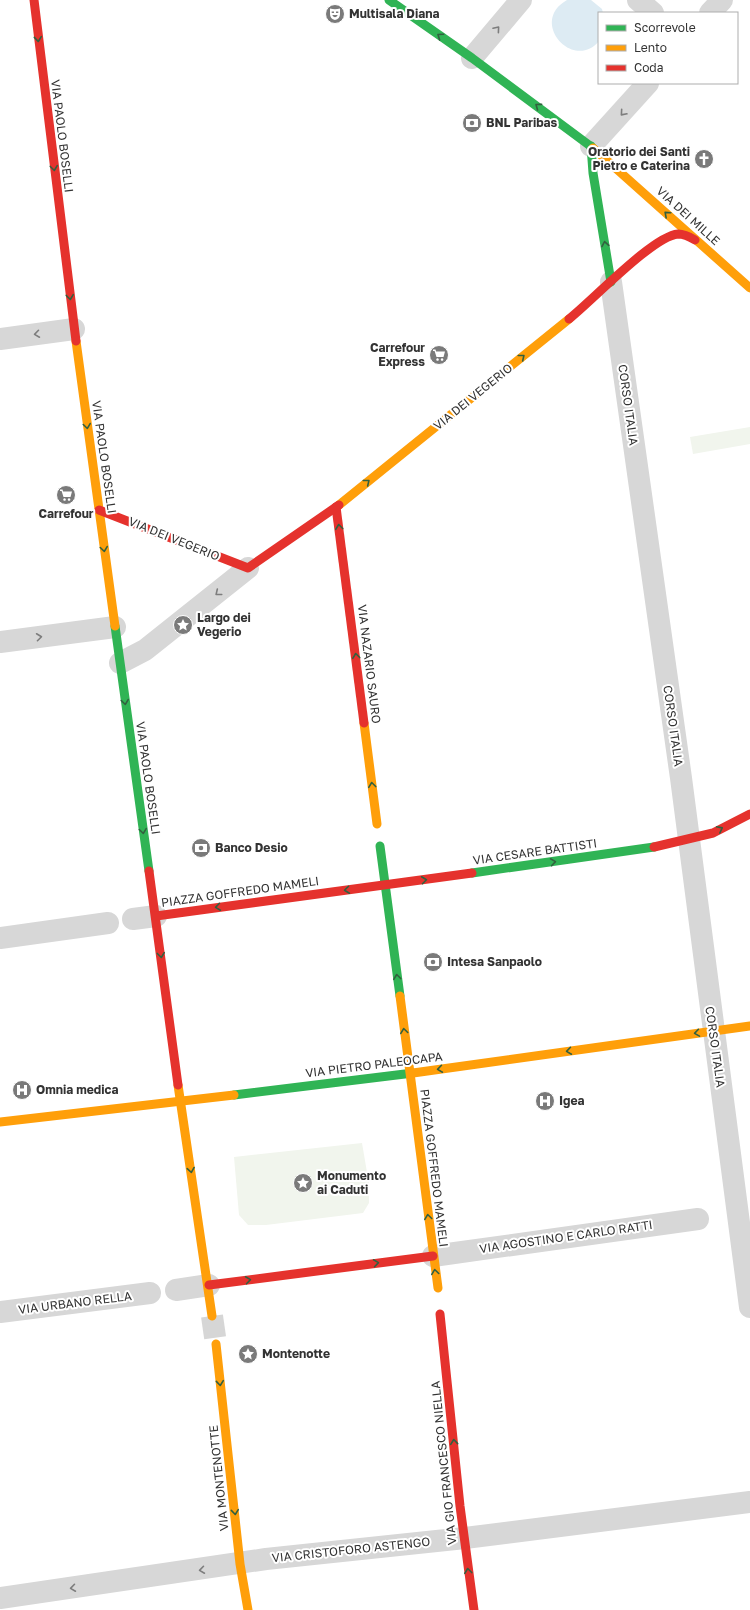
<svg xmlns="http://www.w3.org/2000/svg" width="750" height="1610" font-family="'Golos Text',sans-serif">
  <rect width="100%" height="100%" fill="#fff"/>
  <g fill="#f1f5ed">
    <path d="M 750,427 L 750,444 L 693,454 L 690,437 Z"/>
    <path d="M 362,1143 L 369,1184 L 369,1203 L 363,1213 L 266,1225 L 248,1225 L 239,1215 L 234,1157 Z"/>
  </g>
  <path fill="#ddebf3" d="M 567,0 L 591,0 L 602,9 L 603,13 L 599,13 L 599,41 C 574,72 528,22 567,0 Z"/>
  <g fill="none" stroke-linecap="round" stroke-linejoin="round">
    <path stroke="#d6d6d6" stroke-width="22" stroke-dasharray="22 11" stroke-linecap="butt" d="M 212,1316 L 216,1344"/>
    <g stroke="#d7d7d7" stroke-width="22">
      <path d="M 638,0 L 653,13"/>
      <path d="M 710,13 L 722,0"/>
      <path d="M 472,58 L 521,0"/>
      <path d="M 591,146 L 648,83"/>
      <path d="M 611,282 L 681,778 L 750,1307"/>
      <path d="M 0,339 L 74,329"/>
      <path d="M 0,642 L 115,627"/>
      <path d="M 120,663 L 145,650 L 248,568"/>
      <path d="M 133,919 L 156,916"/>
      <path d="M 0,938 L 108,923"/>
      <path d="M 433,1256 L 698,1219"/>
      <path d="M 176,1290 L 209,1285"/>
      <path d="M 0,1312 L 150,1293"/>
      <path d="M 0,1598 L 266,1559 L 465,1538 L 750,1502"/>
    </g>
    <g stroke="#30b455" stroke-width="9">
      <path d="M 389,0 L 472,58 L 593,148"/>
      <path d="M 591,146 L 593,173 L 611,282"/>
      <path d="M 115,626 L 149,871"/>
      <path d="M 380,846 L 400,996"/>
      <path d="M 472,873 L 654,847"/>
      <path d="M 234,1095 L 413,1073"/>
    </g>
    <g stroke="#ff9f0a" stroke-width="9">
      <path d="M 593,148 L 750,288"/>
      <path d="M 76,341 L 115,626"/>
      <path d="M 339,505 L 569,319"/>
      <path d="M 364,723 L 377,824"/>
      <path d="M 400,996 L 438,1288"/>
      <path d="M 413,1073 L 750,1026"/>
      <path d="M 178,1085 L 212,1316"/>
      <path d="M 0,1122 L 234,1095"/>
      <path d="M 216,1344 L 240,1564 L 248,1610"/>
    </g>
    <g stroke="#e5322d" stroke-width="9">
      <path d="M 34,0 L 76,341"/>
      <path d="M 569,319 C 592,301 653,236 678,234 C 684,234 690,237 695,240"/>
      <path d="M 336,507 L 364,723"/>
      <path d="M 99,510 L 248,568 L 339,505"/>
      <path d="M 654,847 L 713,833 L 750,814"/>
      <path d="M 149,871 L 178,1085"/>
      <path d="M 156,916 L 472,873"/>
      <path d="M 209,1285 L 433,1256"/>
      <path d="M 440,1314 L 460,1506 L 474,1610"/>
    </g>
  </g>
  <defs><path id="oneway-chevron" d="M-2-3.5L2.5 0L-2 3.5" fill="none" stroke-width="1.6" stroke-linecap="round" stroke-linejoin="round"/></defs>
  <g stroke="#7d7d7d">
    <use href="#oneway-chevron" transform="translate(497 29) rotate(-50)"/>
    <use href="#oneway-chevron" transform="translate(623 113) rotate(131)"/>
    <use href="#oneway-chevron" transform="translate(37 334) rotate(172)"/>
    <use href="#oneway-chevron" transform="translate(218 593) rotate(141)"/>
    <use href="#oneway-chevron" transform="translate(39 637) rotate(-7)"/>
    <use href="#oneway-chevron" transform="translate(202 1570) rotate(172)"/>
    <use href="#oneway-chevron" transform="translate(73 1588) rotate(172)"/>
  </g>
  <g stroke="#32603f">
    <use href="#oneway-chevron" transform="translate(440 36) rotate(-145)"/>
    <use href="#oneway-chevron" transform="translate(38 39) rotate(84)"/>
    <use href="#oneway-chevron" transform="translate(538 106) rotate(-144)"/>
    <use href="#oneway-chevron" transform="translate(54 168) rotate(83)"/>
    <use href="#oneway-chevron" transform="translate(667 214) rotate(-138)"/>
    <use href="#oneway-chevron" transform="translate(605 244) rotate(-100)"/>
    <use href="#oneway-chevron" transform="translate(70 297) rotate(83)"/>
    <use href="#oneway-chevron" transform="translate(522 357) rotate(-39)"/>
    <use href="#oneway-chevron" transform="translate(87 426) rotate(82)"/>
    <use href="#oneway-chevron" transform="translate(367 482) rotate(-39)"/>
    <use href="#oneway-chevron" transform="translate(339 527) rotate(-97)"/>
    <use href="#oneway-chevron" transform="translate(104 549) rotate(82)"/>
    <use href="#oneway-chevron" transform="translate(356 656) rotate(-97)"/>
    <use href="#oneway-chevron" transform="translate(125 702) rotate(82)"/>
    <use href="#oneway-chevron" transform="translate(372 785) rotate(-97)"/>
    <use href="#oneway-chevron" transform="translate(720 829) rotate(-27)"/>
    <use href="#oneway-chevron" transform="translate(143 831) rotate(82)"/>
    <use href="#oneway-chevron" transform="translate(553 862) rotate(-8)"/>
    <use href="#oneway-chevron" transform="translate(424 880) rotate(-7)"/>
    <use href="#oneway-chevron" transform="translate(347 890) rotate(173)"/>
    <use href="#oneway-chevron" transform="translate(218 907) rotate(172)"/>
    <use href="#oneway-chevron" transform="translate(161 955) rotate(83)"/>
    <use href="#oneway-chevron" transform="translate(397 977) rotate(-97)"/>
    <use href="#oneway-chevron" transform="translate(404 1031) rotate(-98)"/>
    <use href="#oneway-chevron" transform="translate(697 1033) rotate(171)"/>
    <use href="#oneway-chevron" transform="translate(569 1051) rotate(172)"/>
    <use href="#oneway-chevron" transform="translate(440 1069) rotate(172)"/>
    <use href="#oneway-chevron" transform="translate(191 1170) rotate(81)"/>
    <use href="#oneway-chevron" transform="translate(428 1217) rotate(-98)"/>
    <use href="#oneway-chevron" transform="translate(376 1263) rotate(-8)"/>
    <use href="#oneway-chevron" transform="translate(435 1272) rotate(-98)"/>
    <use href="#oneway-chevron" transform="translate(248 1280) rotate(-8)"/>
    <use href="#oneway-chevron" transform="translate(220 1383) rotate(84)"/>
    <use href="#oneway-chevron" transform="translate(454 1442) rotate(-96)"/>
    <use href="#oneway-chevron" transform="translate(235 1512) rotate(84)"/>
    <use href="#oneway-chevron" transform="translate(468 1571) rotate(-97)"/>
  </g>
  <defs>
    <symbol id="theatre-disc" viewBox="-11 -11 22 22"><circle r="9.5" fill="#7a7a7a" stroke="#fff"/><path d="M-5-5.5Q0-4 5-5.5V0Q5 5 0 6Q-5 5-5 0ZM-3.3-2.5H-1v1.5H-3.3ZM1-2.5H3.3v1.5H1ZM-2.8 1Q0 5.5 2.8 1Z" fill="#fff"/></symbol>
    <symbol id="bank-disc" viewBox="-11 -11 22 22"><circle r="9.5" fill="#7a7a7a" stroke="#fff"/><path d="M-6-4H6V4H-6ZM0-2.3a2.3 2.3 0 1 0 0 4.6a2.3 2.3 0 1 0 0-4.6Z" fill="#fff"/></symbol>
    <symbol id="church-disc" viewBox="-11 -11 22 22"><circle r="9.5" fill="#7a7a7a" stroke="#fff"/><path d="M-1.2-6h2.4v3.5h3.3v2.4h-3.3V6h-2.4V-.1h-3.3v-2.4h3.3Z" fill="#fff"/></symbol>
    <symbol id="supermarket-disc" viewBox="-11 -11 22 22"><circle r="9.5" fill="#7a7a7a" stroke="#fff"/><path d="M-6-5.5h2.5l.6 2H6L4.5 2H-2.5L-4.4-4H-6ZM-1.5 3.2a1.3 1.3 0 1 0 .1 0ZM3 3.2a1.3 1.3 0 1 0 .1 0Z" fill="#fff"/></symbol>
    <symbol id="sight-disc" viewBox="-11 -11 22 22"><circle r="9.5" fill="#7a7a7a" stroke="#fff"/><path d="M0-6L1.8-2.2L6-1.7L2.9 1.2L3.7 5.4L0 3.3L-3.7 5.4L-2.9 1.2L-6-1.7L-1.8-2.2Z" fill="#fff"/></symbol>
    <symbol id="hospital-disc" viewBox="-11 -11 22 22"><circle r="9.5" fill="#7a7a7a" stroke="#fff"/><path d="M-5-5h3v3.5h4V-5h3V5h-3V1.5h-4V5h-3Z" fill="#fff"/></symbol>
  </defs>
  <g fill-rule="evenodd">
    <use href="#theatre-disc" x="324" y="3" width="22" height="22"/>
    <use href="#bank-disc" x="461" y="112" width="22" height="22"/>
    <use href="#church-disc" x="693" y="148" width="22" height="22"/>
    <use href="#supermarket-disc" x="428" y="344" width="22" height="22"/>
    <use href="#supermarket-disc" x="55" y="484" width="22" height="22"/>
    <use href="#sight-disc" x="172" y="614" width="22" height="22"/>
    <use href="#bank-disc" x="190" y="837" width="22" height="22"/>
    <use href="#bank-disc" x="422" y="951" width="22" height="22"/>
    <use href="#hospital-disc" x="11" y="1079" width="22" height="22"/>
    <use href="#hospital-disc" x="534" y="1090" width="22" height="22"/>
    <use href="#sight-disc" x="292" y="1172" width="22" height="22"/>
    <use href="#sight-disc" x="237" y="1343" width="22" height="22"/>
  </g>
  <g text-anchor="middle" stroke-width="4" stroke-linejoin="round" paint-order="stroke">
    <g font-size="12" font-weight="bold" fill="#333" stroke="#fff" text-anchor="start">
      <text x="349" y="18">Multisala Diana</text>
      <text x="486" y="127">BNL Paribas</text>
      <text x="690" y="156" text-anchor="end">Oratorio dei Santi<tspan x="690" dy="14">Pietro e Caterina</tspan></text>
      <text x="425" y="352" text-anchor="end">Carrefour<tspan x="425" dy="14">Express</tspan></text>
      <text x="66" y="518" text-anchor="middle">Carrefour</text>
      <text x="197" y="622">Largo dei<tspan x="197" dy="14">Vegerio</tspan></text>
      <text x="215" y="852">Banco Desio</text>
      <text x="447" y="966">Intesa Sanpaolo</text>
      <text x="36" y="1094">Omnia medica</text>
      <text x="559" y="1105">Igea</text>
      <text x="317" y="1180">Monumento<tspan x="317" dy="14">ai Caduti</tspan></text>
      <text x="262" y="1358">Montenotte</text>
    </g>
    <g font-size="12" fill="#333" stroke="#fff">
      <text transform="translate(62 136) rotate(83)" y="4">VIA PAOLO BOSELLI</text>
      <text transform="translate(688 216) rotate(42)" y="4">VIA DEI MILLE</text>
      <text transform="translate(473 397) rotate(-39)" y="4">VIA DEI VEGERIO</text>
      <text transform="translate(628 405) rotate(82)" y="4">CORSO ITALIA</text>
      <text transform="translate(104 457) rotate(82)" y="4">VIA PAOLO BOSELLI</text>
      <text transform="translate(174 539) rotate(22)" y="4">VIA DEI VEGERIO</text>
      <text transform="translate(369 664) rotate(83)" y="4">VIA NAZARIO SAURO</text>
      <text transform="translate(673 726) rotate(82)" y="4">CORSO ITALIA</text>
      <text transform="translate(148 778) rotate(82)" y="4">VIA PAOLO BOSELLI</text>
      <text transform="translate(535 852) rotate(-8)" y="4">VIA CESARE BATTISTI</text>
      <text transform="translate(240 892) rotate(-8)" y="4">PIAZZA GOFFREDO MAMELI</text>
      <text transform="translate(715 1047) rotate(82)" y="4">CORSO ITALIA</text>
      <text transform="translate(374 1065) rotate(-7)" y="4">VIA PIETRO PALEOCAPA</text>
      <text transform="translate(434 1168) rotate(83)" y="4">PIAZZA GOFFREDO MAMELI</text>
      <text transform="translate(566 1237) rotate(-8)" y="4">VIA AGOSTINO E CARLO RATTI</text>
      <text transform="translate(75 1303) rotate(-7)" y="4">VIA URBANO RELLA</text>
      <text transform="translate(444 1463) rotate(-96)" y="4">VIA GIO FRANCESCO NIELLA</text>
      <text transform="translate(219 1478) rotate(-96)" y="4">VIA MONTENOTTE</text>
      <text transform="translate(351 1550) rotate(-6)" y="4">VIA CRISTOFORO ASTENGO</text>
    </g>
  </g>
  <rect x="598" y="12" width="140" height="72" fill="#ffffff" stroke="#adadad"/>
  <rect x="606" y="25" width="20" height="6" fill="#30b455" stroke="#adadad"/>
  <text x="634" y="32" font-size="12" fill="#333333">Scorrevole</text>
  <rect x="606" y="45" width="20" height="6" fill="#ff9f0a" stroke="#adadad"/>
  <text x="634" y="52" font-size="12" fill="#333333">Lento</text>
  <rect x="606" y="65" width="20" height="6" fill="#e5322d" stroke="#adadad"/>
  <text x="634" y="72" font-size="12" fill="#333333">Coda</text>
</svg>
